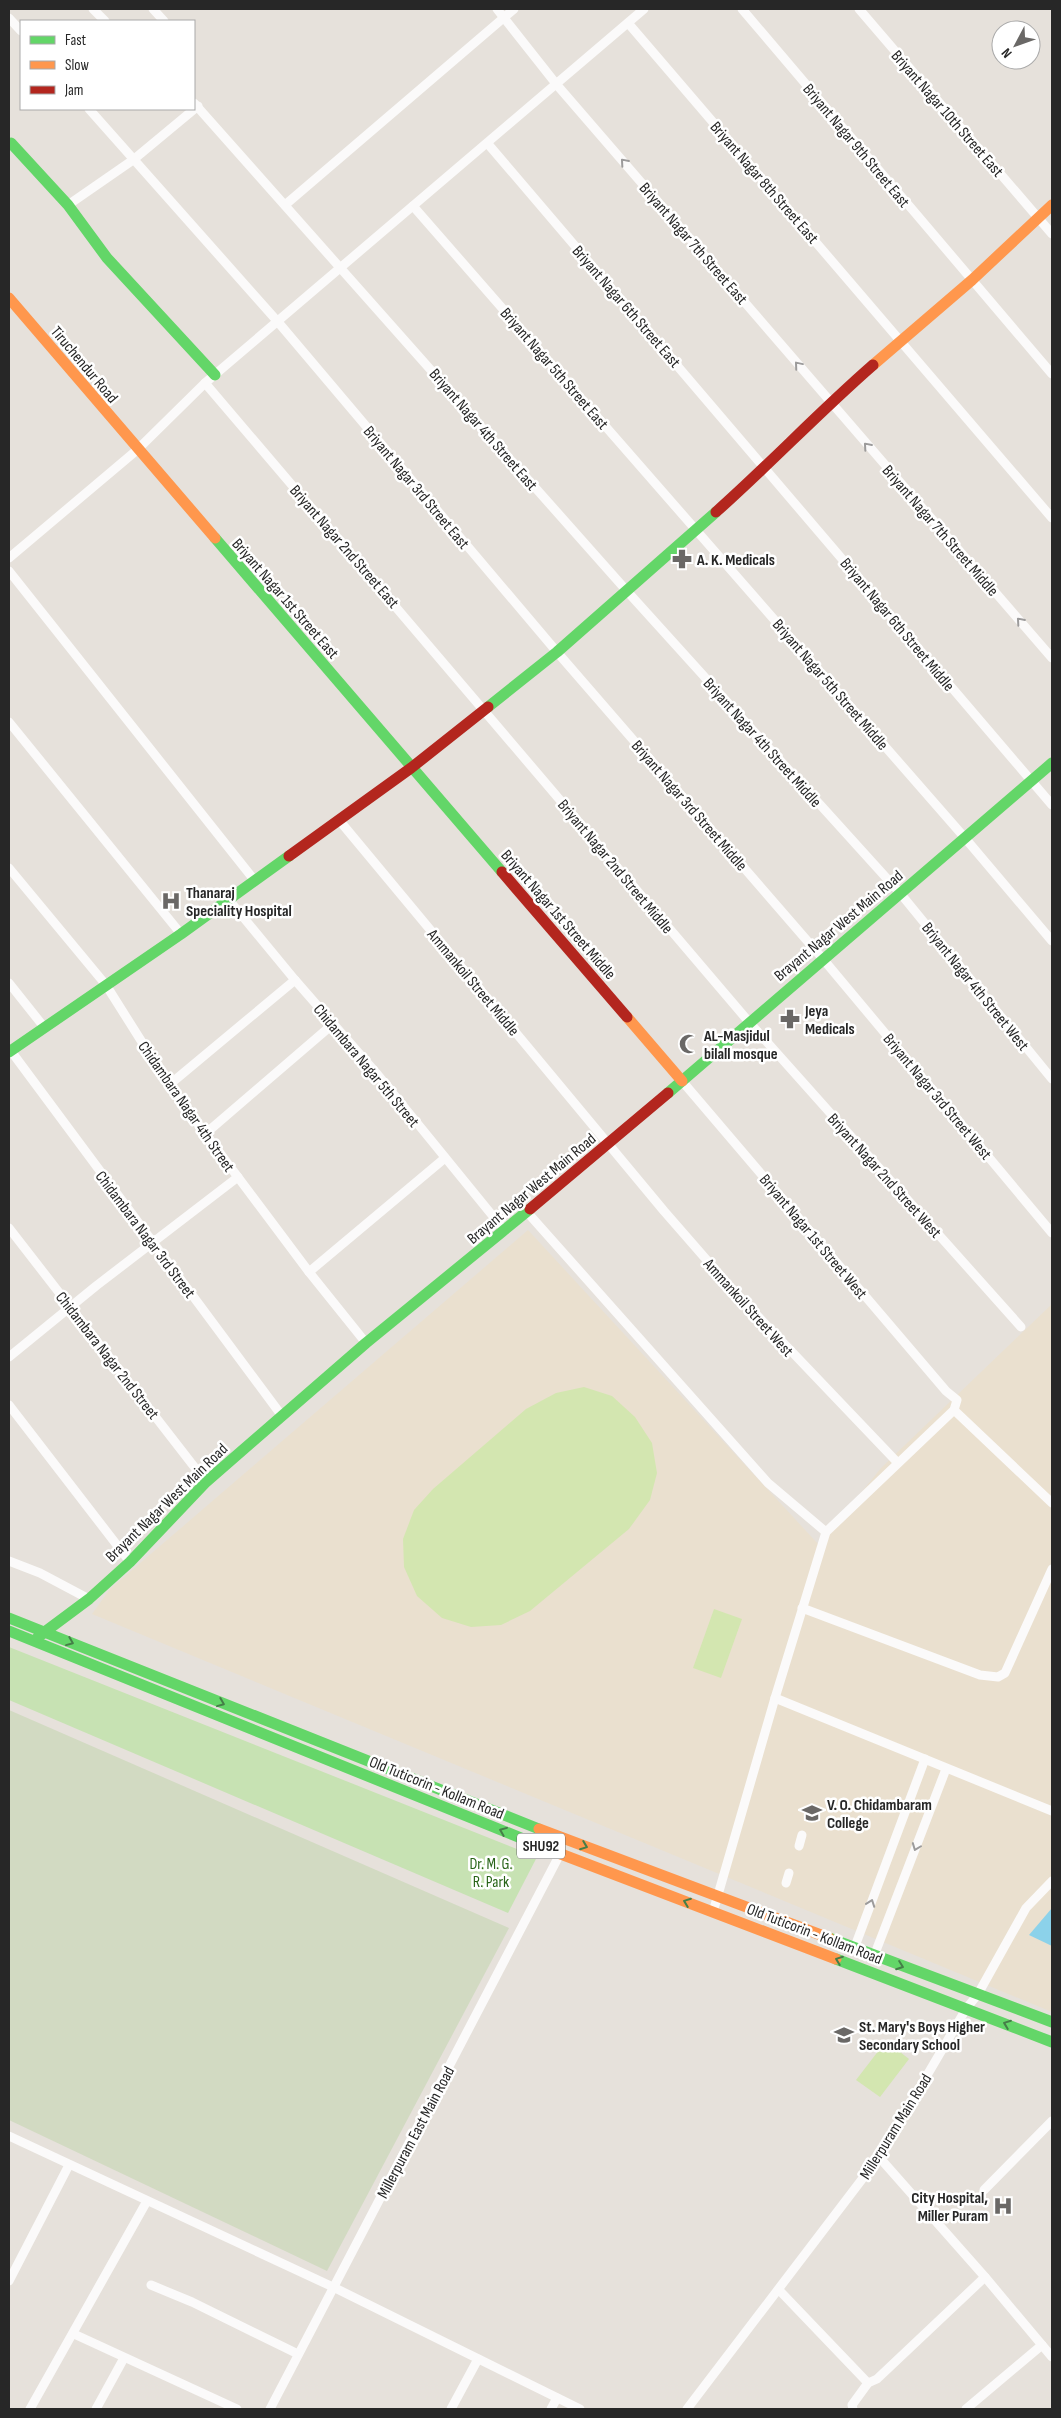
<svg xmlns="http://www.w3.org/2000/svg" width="1061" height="2418" font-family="'Sofia Sans Condensed',sans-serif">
  <rect width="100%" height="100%" fill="#e6e1db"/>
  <path fill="#eae0cf" d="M 528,1230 L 819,1545 L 881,1468 L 1052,1304 L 1052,2012 L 92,1614 L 110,1589 Z"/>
  <path fill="#c7e2b3" d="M 9,1647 L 537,1857 L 508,1913 L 9,1700 Z"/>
  <path fill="#d2dac2" d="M 9,1710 L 509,1928 L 327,2271 L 9,2120 Z"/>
  <g fill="#d3e6b0">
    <path d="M 584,1387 L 612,1396 L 635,1417 L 652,1443 L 657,1473 L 650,1500 L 629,1529 L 530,1611 L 501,1625 L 471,1627 L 442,1618 L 417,1596 L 404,1567 L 403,1539 L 414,1510 L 433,1489 L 526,1409 L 556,1393 Z"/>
    <path d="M 714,1609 L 742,1619 L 721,1678 L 693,1668 Z"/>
    <path d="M 886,2041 L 909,2059 L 880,2097 L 856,2080 Z"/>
  </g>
  <path fill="#8cd2ea" d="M 1052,1908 L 1052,1946 L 1029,1935 Z"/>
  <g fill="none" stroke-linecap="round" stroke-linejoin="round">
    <g stroke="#fbfafa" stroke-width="9">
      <path d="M 93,9 L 105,21"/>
      <path d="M 153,9 L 164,21"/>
      <path d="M 497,9 L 557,85 L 1052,658"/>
      <path d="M 742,9 L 1052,374"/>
      <path d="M 859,9 L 1052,234"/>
      <path d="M 9,18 L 21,31"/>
      <path d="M 628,23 L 1052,518"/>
      <path d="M 194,103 L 626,590 L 900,893 L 1052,1079"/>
      <path d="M 89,109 L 278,322 L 557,652 L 823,959 L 1052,1233"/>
      <path d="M 488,144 L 1052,805"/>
      <path d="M 68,205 L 133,160 L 198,106"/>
      <path d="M 285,205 L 514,9"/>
      <path d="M 413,206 L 965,838 L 1052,941"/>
      <path d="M 205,383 L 749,1022 L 1021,1327"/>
      <path d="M 9,558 L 137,450 L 205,383 L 644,9"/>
      <path d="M 9,571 L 255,881"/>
      <path d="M 9,722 L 181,934"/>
      <path d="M 339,820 L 664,1211 L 732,1289 L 897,1462"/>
      <path d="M 9,868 L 106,985 L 169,1085 L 309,1272 L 366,1343"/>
      <path d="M 229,900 L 295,980 L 378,1075 L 505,1231"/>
      <path d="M 9,983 L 44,1027"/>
      <path d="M 11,1051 L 282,1416"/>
      <path d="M 682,1081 L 946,1391 L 957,1400 L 954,1410 L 826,1532 L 775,1698 L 713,1912"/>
      <path d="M 169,1085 L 295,980"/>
      <path d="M 205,1134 L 333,1024"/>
      <path d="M 527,1212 L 768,1483 L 826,1532"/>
      <path d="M 9,1228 L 206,1482"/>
      <path d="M 309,1272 L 445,1158"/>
      <path d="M 9,1357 L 96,1286 L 238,1177"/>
      <path d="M 9,1405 L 130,1562"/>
      <path d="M 954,1410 L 1052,1503"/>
      <path d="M 9,1561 L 40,1573 L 89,1599"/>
      <path d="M 802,1608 L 980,1675 L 998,1677 L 1005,1673 L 1052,1569"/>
      <path d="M 775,1698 L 1052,1811"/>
      <path d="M 799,1846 L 802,1835"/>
      <path d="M 786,1883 L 789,1873"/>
      <path d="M 854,1949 L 925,1759"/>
      <path d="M 874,1956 L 946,1769"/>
      <path d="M 9,2136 L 333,2287 L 580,2409"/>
      <path d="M 879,2157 L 985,2277 L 1052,2357"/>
      <path d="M 984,2190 L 1052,2121"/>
      <path d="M 9,2281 L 69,2165"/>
      <path d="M 151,2285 L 192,2302 L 298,2354"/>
      <path d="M 779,2290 L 868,2383"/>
      <path d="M 74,2334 L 237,2409"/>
      <path d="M 30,2409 L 147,2201"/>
      <path d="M 96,2409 L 124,2358"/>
      <path d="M 270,2409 L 560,1854"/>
      <path d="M 451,2409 L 478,2359"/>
      <path d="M 551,2409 L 557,2398"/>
      <path d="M 687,2409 L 879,2157 L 966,2009 L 978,1994 L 1026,1908 L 1052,1881"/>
      <path d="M 853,2409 L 852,2405 L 868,2383 L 877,2379 L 985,2277"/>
      <path d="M 966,2409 L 1042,2345"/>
    </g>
    <g stroke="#63d668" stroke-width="11">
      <path d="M 9,144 L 11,143 L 68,205 L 107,258 L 215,375"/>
      <path d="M 215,538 L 502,872"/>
      <path d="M 488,707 L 557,652 L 716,512"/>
      <path d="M 9,1052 L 181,934 L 289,856"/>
      <path d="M 668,1093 L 1052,763"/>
      <path d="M 9,1618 L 539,1829"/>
      <path d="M 9,1631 L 553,1851"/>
      <path d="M 38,1637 L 89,1599 L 130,1562 L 206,1482 L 366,1343 L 530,1209"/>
      <path d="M 829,1938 L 1052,2022"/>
      <path d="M 836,1959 L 1052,2042"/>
    </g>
    <g stroke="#ff974d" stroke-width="11">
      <path d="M 9,298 L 215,538"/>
      <path d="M 873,365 L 972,280 L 1052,205"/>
      <path d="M 627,1017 L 682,1081"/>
      <path d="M 539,1829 L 829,1938"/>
      <path d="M 553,1851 L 836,1959"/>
    </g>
    <g stroke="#b3261e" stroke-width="11">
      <path d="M 716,512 C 770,464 819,412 873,365"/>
      <path d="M 289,856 L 411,768 L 488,707"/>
      <path d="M 502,872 L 627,1017"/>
      <path d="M 530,1209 L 668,1093"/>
    </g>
  </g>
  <defs><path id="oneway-chevron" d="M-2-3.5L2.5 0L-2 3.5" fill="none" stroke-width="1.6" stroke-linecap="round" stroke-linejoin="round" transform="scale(1.25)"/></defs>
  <g stroke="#9c9b9b">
    <use href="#oneway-chevron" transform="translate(624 162) rotate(-131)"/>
    <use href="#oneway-chevron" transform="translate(798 365) rotate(-130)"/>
    <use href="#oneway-chevron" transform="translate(867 446) rotate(-131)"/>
    <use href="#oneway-chevron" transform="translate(1020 621) rotate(-131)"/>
    <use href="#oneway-chevron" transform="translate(916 1847) rotate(111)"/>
    <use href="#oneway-chevron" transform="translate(871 1903) rotate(-70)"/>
  </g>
  <g stroke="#457e48">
    <use href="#oneway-chevron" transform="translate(70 1642) rotate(22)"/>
    <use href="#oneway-chevron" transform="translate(221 1703) rotate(22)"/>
    <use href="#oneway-chevron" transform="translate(503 1831) rotate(-158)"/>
    <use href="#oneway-chevron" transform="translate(584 1846) rotate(21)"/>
    <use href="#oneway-chevron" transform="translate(687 1902) rotate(-159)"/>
    <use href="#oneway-chevron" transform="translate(839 1960) rotate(-159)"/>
    <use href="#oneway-chevron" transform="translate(900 1966) rotate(20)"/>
    <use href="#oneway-chevron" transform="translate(1007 2024) rotate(-159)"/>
  </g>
  <defs>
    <symbol id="pharmacy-bare" viewBox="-9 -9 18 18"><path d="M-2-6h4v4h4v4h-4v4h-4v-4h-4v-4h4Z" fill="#6a6866" stroke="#fff" stroke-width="2.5" paint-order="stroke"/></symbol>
    <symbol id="hospital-bare" viewBox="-9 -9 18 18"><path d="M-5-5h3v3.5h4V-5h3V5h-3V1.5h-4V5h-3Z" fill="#6a6866" stroke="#fff" stroke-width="2.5" paint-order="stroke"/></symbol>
    <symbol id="mosque-bare" viewBox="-9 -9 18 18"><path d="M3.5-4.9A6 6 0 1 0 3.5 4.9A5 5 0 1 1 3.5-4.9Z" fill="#6a6866" stroke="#fff" stroke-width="2.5" paint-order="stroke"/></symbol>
    <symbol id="university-bare" viewBox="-9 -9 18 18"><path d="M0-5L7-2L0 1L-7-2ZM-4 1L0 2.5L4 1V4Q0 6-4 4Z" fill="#6a6866" stroke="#fff" stroke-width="2.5" paint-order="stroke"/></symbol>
    <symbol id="school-bare" viewBox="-9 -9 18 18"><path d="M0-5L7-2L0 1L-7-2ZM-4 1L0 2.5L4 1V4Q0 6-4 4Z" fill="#6a6866" stroke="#fff" stroke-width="2.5" paint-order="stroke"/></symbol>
  </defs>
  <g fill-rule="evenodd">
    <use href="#pharmacy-bare" x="668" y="545" width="28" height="28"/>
    <use href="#hospital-bare" x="157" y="887" width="28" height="28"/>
    <use href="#pharmacy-bare" x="776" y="1005" width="28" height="28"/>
    <use href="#mosque-bare" x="675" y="1030" width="28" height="28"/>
    <use href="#university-bare" x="798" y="1799" width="28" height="28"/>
    <use href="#school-bare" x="830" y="2021" width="28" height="28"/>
    <use href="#hospital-bare" x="989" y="2192" width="28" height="28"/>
  </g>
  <g text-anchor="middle" stroke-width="5" stroke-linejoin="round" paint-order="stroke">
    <rect fill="#fff" stroke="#686868" stroke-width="1" x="517" y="1833.5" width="48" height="25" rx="4"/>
    <g font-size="15" font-weight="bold" fill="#272727">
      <text x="541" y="1851">SHU92</text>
    </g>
    <g font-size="16" fill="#272727" stroke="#fff">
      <text transform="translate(948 113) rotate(49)" y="6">Briyant Nagar 10th Street East</text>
      <text transform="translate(857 145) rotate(50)" y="6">Briyant Nagar 9th Street East</text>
      <text transform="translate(765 182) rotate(49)" y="6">Briyant Nagar 8th Street East</text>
      <text transform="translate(694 243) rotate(49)" y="6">Briyant Nagar 7th Street East</text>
      <text transform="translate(627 306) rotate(49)" y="6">Briyant Nagar 6th Street East</text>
      <text transform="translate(85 364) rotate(50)" y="6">Tiruchendur Road</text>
      <text transform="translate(555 368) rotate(49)" y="6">Briyant Nagar 5th Street East</text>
      <text transform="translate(484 429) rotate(49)" y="6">Briyant Nagar 4th Street East</text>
      <text transform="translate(417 487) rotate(50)" y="6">Briyant Nagar 3rd Street East</text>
      <text transform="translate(941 530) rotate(49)" y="6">Briyant Nagar 7th Street Middle</text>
      <text transform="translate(345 546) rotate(49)" y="6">Briyant Nagar 2nd Street East</text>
      <text transform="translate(286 598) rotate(49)" y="6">Briyant Nagar 1st Street East</text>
      <text transform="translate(898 624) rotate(50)" y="6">Briyant Nagar 6th Street Middle</text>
      <text transform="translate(831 684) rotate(49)" y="6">Briyant Nagar 5th Street Middle</text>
      <text transform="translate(763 742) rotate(48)" y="6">Briyant Nagar 4th Street Middle</text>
      <text transform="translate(690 805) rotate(49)" y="6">Briyant Nagar 3rd Street Middle</text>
      <text transform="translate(616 866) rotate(50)" y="6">Briyant Nagar 2nd Street Middle</text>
      <text transform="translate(559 914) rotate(49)" y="6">Briyant Nagar 1st Street Middle</text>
      <text transform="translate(838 925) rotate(-40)" y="6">Brayant Nagar West Main Road</text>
      <text transform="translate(474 982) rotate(50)" y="6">Ammankoil Street Middle</text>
      <text transform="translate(976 986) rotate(51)" y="6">Briyant Nagar 4th Street West</text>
      <text transform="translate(367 1065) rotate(50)" y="6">Chidambara Nagar 5th Street</text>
      <text transform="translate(938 1096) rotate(50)" y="6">Briyant Nagar 3rd Street West</text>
      <text transform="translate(187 1106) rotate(55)" y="6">Chidambara Nagar 4th Street</text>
      <text transform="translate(885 1175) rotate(48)" y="6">Briyant Nagar 2nd Street West</text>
      <text transform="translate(531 1188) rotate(-40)" y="6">Brayant Nagar West Main Road</text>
      <text transform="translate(146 1234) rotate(53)" y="6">Chidambara Nagar 3rd Street</text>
      <text transform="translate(814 1236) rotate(50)" y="6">Briyant Nagar 1st Street West</text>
      <text transform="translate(749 1307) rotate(48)" y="6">Ammankoil Street West</text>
      <text transform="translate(108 1355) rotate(52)" y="6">Chidambara Nagar 2nd Street</text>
      <text transform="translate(166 1502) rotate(-44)" y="6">Brayant Nagar West Main Road</text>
      <text transform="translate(437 1787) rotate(22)" y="6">Old Tuticorin - Kollam Road</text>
      <text transform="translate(815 1933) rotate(21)" y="6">Old Tuticorin - Kollam Road</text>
      <text transform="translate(895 2126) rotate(-58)" y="6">Millerpuram Main Road</text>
      <text transform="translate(415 2132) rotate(-62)" y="6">Millerpuram East Main Road</text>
    </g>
    <g font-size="16" font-weight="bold" fill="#272727" stroke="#fff" text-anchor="start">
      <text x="697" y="565">A. K. Medicals</text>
      <text x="186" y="898">Thanaraj<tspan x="186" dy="18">Speciality Hospital</tspan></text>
      <text x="805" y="1016">Jeya<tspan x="805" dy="18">Medicals</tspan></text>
      <text x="704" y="1041">AL-Masjidul<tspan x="704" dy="18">bilall mosque</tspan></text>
      <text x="827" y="1810">V. O. Chidambaram<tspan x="827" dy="18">College</tspan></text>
      <text x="859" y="2032">St. Mary's Boys Higher<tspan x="859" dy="18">Secondary School</tspan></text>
      <text x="988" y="2203" text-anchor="end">City Hospital,<tspan x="988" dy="18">Miller Puram</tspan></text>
    </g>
    <g font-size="16" fill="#276317" stroke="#fff">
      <text x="491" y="1869">Dr. M. G.<tspan x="491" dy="18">R. Park</tspan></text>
    </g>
  </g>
  <rect width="1061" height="2418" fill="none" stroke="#272727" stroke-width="20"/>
  <rect x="20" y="20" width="175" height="90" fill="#ffffff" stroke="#a9a9a9"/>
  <rect x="30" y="36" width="25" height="8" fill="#63d668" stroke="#a9a9a9"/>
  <text x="65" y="45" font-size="15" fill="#272727">Fast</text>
  <rect x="30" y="61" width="25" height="8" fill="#ff974d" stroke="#a9a9a9"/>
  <text x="65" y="70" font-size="15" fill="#272727">Slow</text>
  <rect x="30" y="86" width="25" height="8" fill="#b3261e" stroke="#a9a9a9"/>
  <text x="65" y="95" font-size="15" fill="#272727">Jam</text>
  <g transform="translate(1016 45) rotate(229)"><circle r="24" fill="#ffffff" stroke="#a9a9a9"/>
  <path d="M0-4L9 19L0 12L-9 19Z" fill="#6a6866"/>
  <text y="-8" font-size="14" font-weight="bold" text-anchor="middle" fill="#272727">N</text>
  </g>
</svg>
